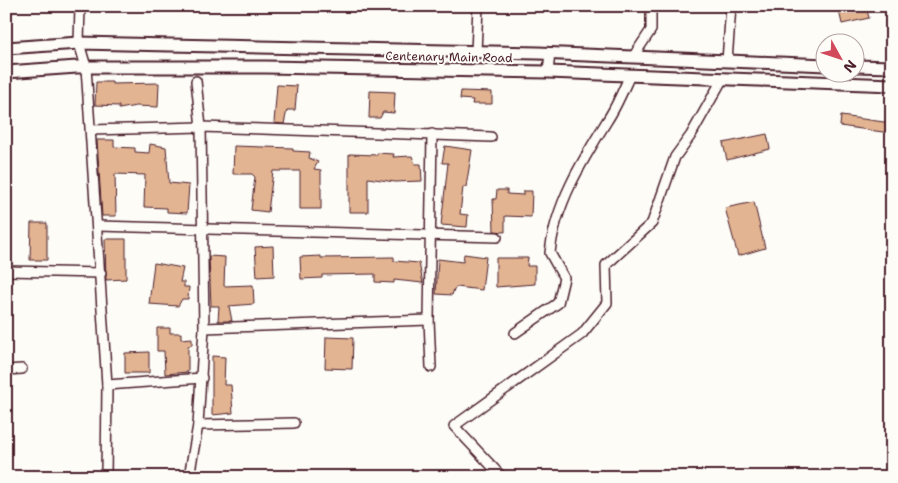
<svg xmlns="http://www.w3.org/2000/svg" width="898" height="483" font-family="'Shantell Sans',sans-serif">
  <rect width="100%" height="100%" fill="#fdfcf7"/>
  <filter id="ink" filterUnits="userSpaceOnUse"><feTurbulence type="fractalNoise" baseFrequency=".02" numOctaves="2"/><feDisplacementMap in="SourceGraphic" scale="10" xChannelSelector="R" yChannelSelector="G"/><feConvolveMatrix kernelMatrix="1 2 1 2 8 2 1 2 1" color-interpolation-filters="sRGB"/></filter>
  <g filter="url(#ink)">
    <g fill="#e2b492" stroke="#4a1f2b">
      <path d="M 838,6 L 866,6 L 869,18 L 842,24 Z"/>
      <path d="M 96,82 L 112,82 L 112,84 L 159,83 L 158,107 L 136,106 L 119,109 L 119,106 L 95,105 Z"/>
      <path d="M 277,85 L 297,86 L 295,110 L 287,110 L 284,124 L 274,123 Z"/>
      <path d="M 370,91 L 395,92 L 394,113 L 383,112 L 380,118 L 369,118 Z"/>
      <path d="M 461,91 L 492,92 L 492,104 L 472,104 L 473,100 L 460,99 Z"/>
      <path d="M 841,116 L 891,123 L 890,133 L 840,126 Z"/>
      <path d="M 767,134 L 770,149 L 727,160 L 723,143 Z"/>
      <path d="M 97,140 L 114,140 L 114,147 L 135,148 L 135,152 L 149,153 L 150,144 L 166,147 L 169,183 L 189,185 L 187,213 L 167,212 L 167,208 L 144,207 L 145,175 L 115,174 L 116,216 L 102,216 Z"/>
      <path d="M 234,146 L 293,148 L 293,151 L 310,152 L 309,158 L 318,162 L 314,169 L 321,170 L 321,209 L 300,209 L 300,171 L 273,171 L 268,212 L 251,210 L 255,177 L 252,174 L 233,174 Z"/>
      <path d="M 445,146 L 472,150 L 466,187 L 463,187 L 460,214 L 468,215 L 467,227 L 441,225 L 448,163 L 442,163 Z"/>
      <path d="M 377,153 L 394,154 L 393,157 L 412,156 L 415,164 L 421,164 L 422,181 L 395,182 L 368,178 L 368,212 L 349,212 L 349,154 L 377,155 Z"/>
      <path d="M 497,190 L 507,190 L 507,194 L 523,195 L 523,191 L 532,191 L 531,217 L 505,216 L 505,232 L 494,231 L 493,199 L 496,199 Z"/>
      <path d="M 754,202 L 765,248 L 738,256 L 725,208 Z"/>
      <path d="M 31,223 L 47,223 L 47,260 L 30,260 Z"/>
      <path d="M 105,239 L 126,239 L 126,279 L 106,280 Z"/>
      <path d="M 273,246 L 274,276 L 257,277 L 255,247 Z"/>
      <path d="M 464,254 L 486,257 L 482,290 L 457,287 L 454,289 L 452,295 L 436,294 L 438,259 L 463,262 Z"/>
      <path d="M 209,256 L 225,257 L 224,286 L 253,285 L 254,304 L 229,306 L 232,321 L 218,321 L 219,306 L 211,306 Z"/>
      <path d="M 321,256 L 321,258 L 394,257 L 394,261 L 419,263 L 423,283 L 394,280 L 394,283 L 375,282 L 375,274 L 322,275 L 322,278 L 301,279 L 300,257 Z"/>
      <path d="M 496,258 L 528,258 L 527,266 L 535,266 L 535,284 L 496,287 Z"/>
      <path d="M 154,263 L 183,268 L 180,282 L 184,282 L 184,287 L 189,287 L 188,299 L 182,299 L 178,306 L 149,304 Z"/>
      <path d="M 157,328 L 170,328 L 170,333 L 181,333 L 181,339 L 192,338 L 192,345 L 188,346 L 188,372 L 165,374 L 164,351 L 157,351 Z"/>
      <path d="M 326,337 L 353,338 L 352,369 L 325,368 Z"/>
      <path d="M 149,352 L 149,373 L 125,373 L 125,353 Z"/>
      <path d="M 212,356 L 225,357 L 224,385 L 231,385 L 233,413 L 212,415 Z"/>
    </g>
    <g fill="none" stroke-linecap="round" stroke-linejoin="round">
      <defs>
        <g id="street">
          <path d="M 80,6 L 79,43 L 86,67 L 107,385 L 106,477"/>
          <path d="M 476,52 L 478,6"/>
          <path d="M 633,57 L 651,30 L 651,6"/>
          <path d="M 727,61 L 731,6"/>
          <path d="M 548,72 L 550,53"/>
          <path d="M 91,130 L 201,127 L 491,137"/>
          <path d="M 98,226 L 497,237"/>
          <path d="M 6,271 L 101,273"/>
          <path d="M 204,328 L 429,320"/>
          <path d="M 515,333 L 558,303 L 564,278 L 550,253 C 555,203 584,158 610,116 C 618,103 624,88 630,75"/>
          <path d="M 431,367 L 429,320 L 432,134"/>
          <path d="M 6,370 L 22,369"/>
          <path d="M 107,385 L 202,378"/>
          <path d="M 198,425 L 294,423"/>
          <path d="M 189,477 L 198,425 L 204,328 L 201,127 L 196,81"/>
          <path d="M 502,477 L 454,426 L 582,334 L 607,303 L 606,265 L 652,223 L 675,157 L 691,135 L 723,78"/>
        </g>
        <g id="secondary">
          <path d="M 6,48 L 79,43 L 538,53 L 826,65"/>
          <path d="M 856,66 L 892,67"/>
          <path d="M 6,72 L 77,67 L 265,67 L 548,72 L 892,85"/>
        </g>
      </defs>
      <use href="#street" stroke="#4a1f2b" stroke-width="12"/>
      <use href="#secondary" stroke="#4a1f2b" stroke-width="15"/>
      <use href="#street" stroke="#fdfcf7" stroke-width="9"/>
      <use href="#secondary" stroke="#fdfcf7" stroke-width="11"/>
    </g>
  </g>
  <g text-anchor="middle" stroke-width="4" stroke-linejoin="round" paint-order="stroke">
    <g font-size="12" fill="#4a1f2b" stroke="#fdfcf7">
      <text transform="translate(449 57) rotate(1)" y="4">Centenary Main Road</text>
    </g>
  </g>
  <rect width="898" height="483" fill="none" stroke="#fdfcf7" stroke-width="25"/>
  <rect x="12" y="12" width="873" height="458" fill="none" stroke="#4a1f2b" stroke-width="2" filter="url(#ink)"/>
  <g transform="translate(840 58) rotate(130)"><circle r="24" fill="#fdfcf7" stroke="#b5a4a5"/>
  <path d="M0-4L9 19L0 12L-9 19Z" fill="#d1495b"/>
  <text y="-8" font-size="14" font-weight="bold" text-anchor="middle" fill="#4a1f2b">N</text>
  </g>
</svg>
